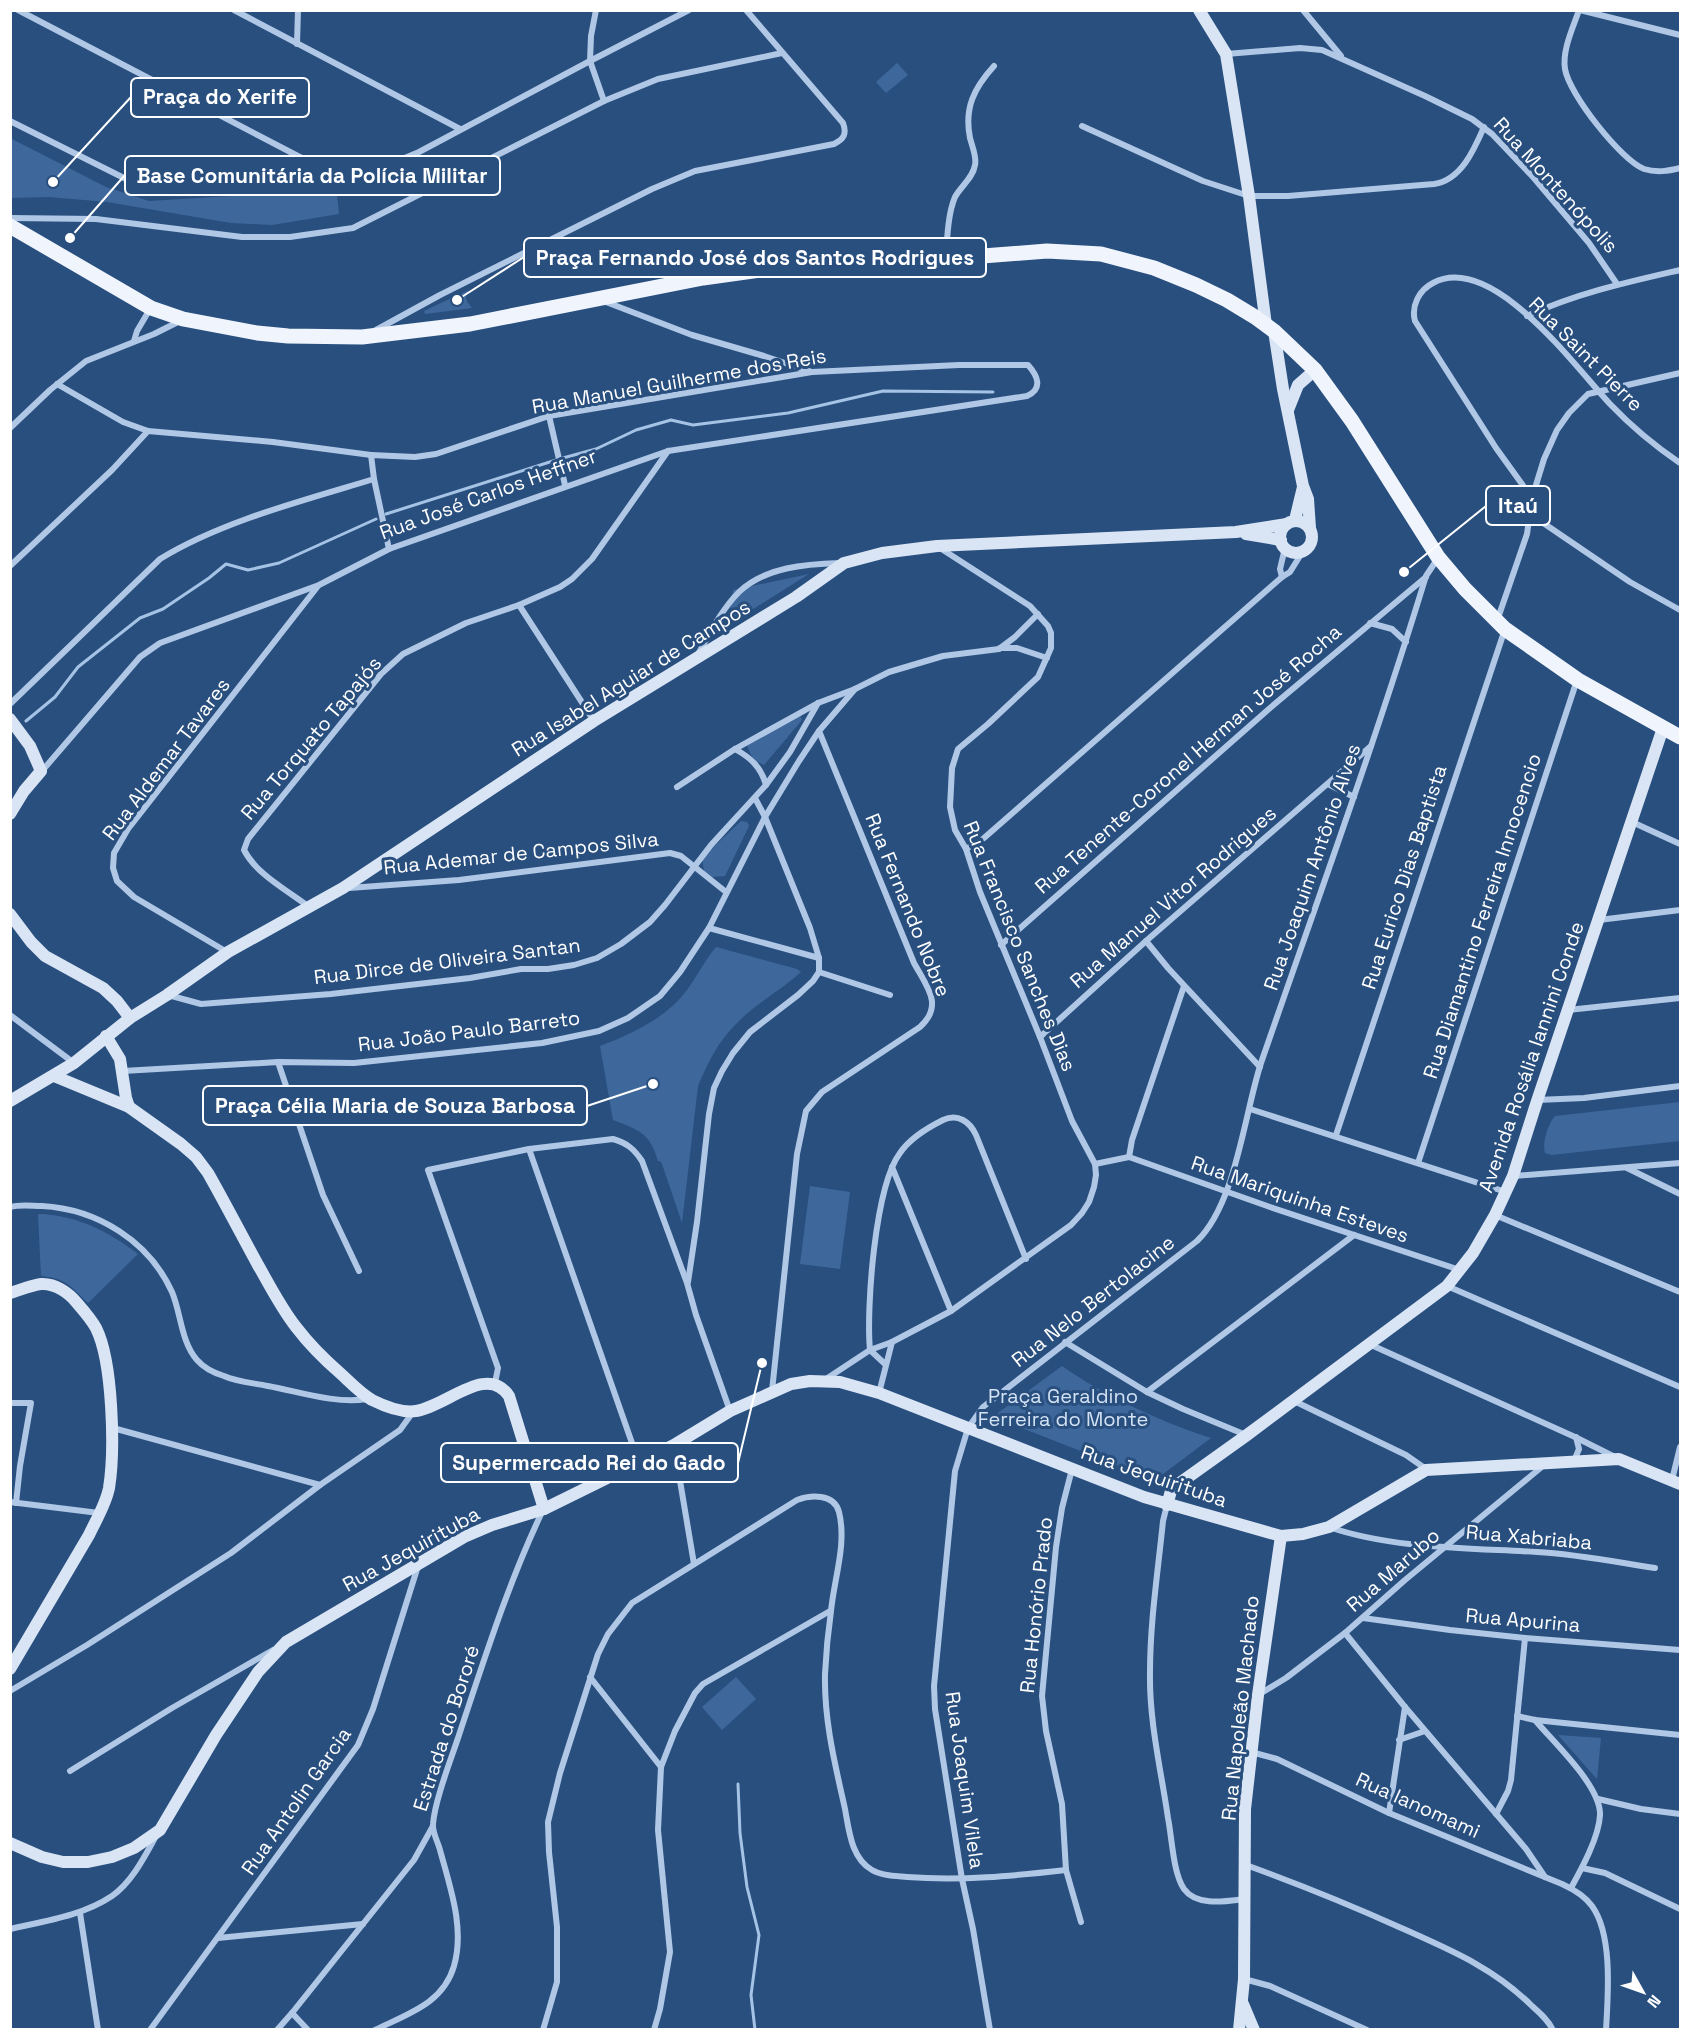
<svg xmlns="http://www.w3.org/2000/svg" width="1691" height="2040" font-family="'Space Grotesk',sans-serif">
  <rect width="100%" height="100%" fill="#294f7f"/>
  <g fill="#3e689c">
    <path d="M 897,63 L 908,75 L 886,93 L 876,82 Z"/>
    <path d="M 10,138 L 106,187 L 149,201 L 232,196 L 284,189 L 336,185 L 339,214 L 272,225 L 231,223 L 107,202 L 49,197 L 11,198 Z"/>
    <path d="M 469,290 C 463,298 467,302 472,308 L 425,314 L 424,311 Z"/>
    <path d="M 809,574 L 729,624 L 733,590 Z"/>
    <path d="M 800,715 L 802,720 L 764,765 C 753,760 749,755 747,743 Z"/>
    <path d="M 741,821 L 747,822 L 749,826 L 725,876 L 712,877 L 704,871 L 702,858 Z"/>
    <path d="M 716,947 L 797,969 L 801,972 C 781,990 757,1003 738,1022 C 719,1040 708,1062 698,1086 L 682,1223 L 662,1164 L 660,1161 L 658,1161 C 650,1133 639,1130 613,1120 L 600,1046 C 632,1034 666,1018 687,990 C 697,976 705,960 716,947 Z"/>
    <path d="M 1680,1102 L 1680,1141 L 1551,1155 L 1545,1153 C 1542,1142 1548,1124 1555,1116 Z"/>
    <path d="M 810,1186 L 850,1192 L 840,1269 L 800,1264 Z"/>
    <path d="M 38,1214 C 76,1215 108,1231 138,1254 L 88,1303 C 70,1286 66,1278 41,1276 Z"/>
    <path d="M 1062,1366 C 1103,1395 1163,1423 1211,1438 L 1155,1480 L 999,1419 L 998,1413 Z"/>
    <path d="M 736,1677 L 756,1699 L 722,1730 L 702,1707 Z"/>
    <path d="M 1558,1735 L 1601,1738 L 1597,1779 Z"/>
  </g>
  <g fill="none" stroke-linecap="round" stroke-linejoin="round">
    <g stroke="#a5c3e5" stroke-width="3">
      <path d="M 563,458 L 596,449 L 636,430 L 671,420 L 693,425 L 788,413 L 883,391 L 993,392"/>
      <path d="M 386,514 L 556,460"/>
      <path d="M 26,721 L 55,697 L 78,667 L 140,618 L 163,609 L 209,578 L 226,564 L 248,570 L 279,563 L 376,519"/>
      <path d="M 738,1784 L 740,1833 L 747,1887 L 759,1935 L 751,1995 L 755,2030"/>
    </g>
    <g stroke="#b0c8e5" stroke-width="6">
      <path d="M 18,10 L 321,168"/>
      <path d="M 234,10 L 460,129"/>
      <path d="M 596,10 L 591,36 L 590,61 L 604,101"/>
      <path d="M 1303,10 L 1341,56"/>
      <path d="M 1579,10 C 1573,28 1562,50 1565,69 C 1569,94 1621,160 1644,169 C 1657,173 1668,171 1680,168"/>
      <path d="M 1580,10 L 1680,35"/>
      <path d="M 297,44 L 298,10"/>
      <path d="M 1226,54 L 1300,48 L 1322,50 L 1425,96 L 1472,119 L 1492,134 L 1533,177 L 1589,243 L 1617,284"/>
      <path d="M 10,121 L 128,180 L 142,184 L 158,184 L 322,169 L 356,169 L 395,162 L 419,152 L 590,61 L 689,10"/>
      <path d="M 1082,126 L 1203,181 L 1249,196 L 1288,196 L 1434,184 C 1461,180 1474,150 1484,127"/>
      <path d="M 10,218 L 96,219 L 242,237 L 290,237 L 353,228 L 604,101 L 658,79 L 782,53"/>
      <path d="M 946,257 C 947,239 948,213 955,197 C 961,186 973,178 975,165 C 977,157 972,146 970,138 C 964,108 974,88 994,66"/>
      <path d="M 606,302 L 692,335 L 764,356 L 812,372"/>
      <path d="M 1527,316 C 1577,293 1628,282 1680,270"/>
      <path d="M 376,330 L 440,295 L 652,189 L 695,171 L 834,144 C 844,139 847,134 843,123 L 746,10"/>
      <path d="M 134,341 L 137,331 L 150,309"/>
      <path d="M 57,384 L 123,422 L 148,431 L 273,442 L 371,455"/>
      <path d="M 549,416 L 565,485"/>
      <path d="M 10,428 L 50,390 L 86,361 L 154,334 L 180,321"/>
      <path d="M 374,479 L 389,549"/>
      <path d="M 1532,498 L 1496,448 L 1415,321 C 1411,306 1419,290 1433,283 C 1492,251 1576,368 1610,404 C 1631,426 1655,446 1680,463"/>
      <path d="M 1530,514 L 1630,582 L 1680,610"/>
      <path d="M 10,566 L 112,470 L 148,431"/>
      <path d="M 1282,577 L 1280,569 L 1285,548"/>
      <path d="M 519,605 L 594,721"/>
      <path d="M 1497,621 L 1527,534 L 1532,498 L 1544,459 L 1557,430 L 1569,413 L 1588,394 L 1680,373"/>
      <path d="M 1370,623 L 1392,629 L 1406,642"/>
      <path d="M 1000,648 L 1017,648 L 1047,658"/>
      <path d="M 698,654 C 710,633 722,609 739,592 C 765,567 806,564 840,563"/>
      <path d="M 10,704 L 160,559 C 222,521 305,500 374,479 L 371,455 L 415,457 L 436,454 L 549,416 L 812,372 L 959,365 L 1028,365 C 1038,376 1043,389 1027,396 L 668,451 L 389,549 L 319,585 L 160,643 L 140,657 L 42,771"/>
      <path d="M 735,749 C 751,758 761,767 766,785"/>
      <path d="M 1328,784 L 1354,797"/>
      <path d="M 677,787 L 735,749 L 818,703 L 855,689 L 889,672 L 943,656 L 999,649 L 1015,637 L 1038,614"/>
      <path d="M 1632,822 L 1680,844"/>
      <path d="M 966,849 L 984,838 L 1282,577 L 1290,572 L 1303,551"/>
      <path d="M 349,888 L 459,880 L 670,853 L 681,856 L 726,892"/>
      <path d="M 309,907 C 287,890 257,875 244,850 L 248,839 L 381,674 L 403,654 L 466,623 L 519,605 L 560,587 L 572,579 L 592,559 L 668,451"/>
      <path d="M 1599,920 L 1680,910"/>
      <path d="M 709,928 L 819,958"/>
      <path d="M 1146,941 L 1168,968 L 1260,1067"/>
      <path d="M 1001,945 L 1270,708 L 1426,577"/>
      <path d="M 227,952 L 134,897 L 117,881 L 113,868 L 114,853 L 128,829 L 318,586"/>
      <path d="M 819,972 L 890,995"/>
      <path d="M 168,995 L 201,1004 L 331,994 L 470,978 L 521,969 L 548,969 L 574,965 L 597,958 L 621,944 L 650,922 L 665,905 L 711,845 L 766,785 L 790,752 L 818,703"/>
      <path d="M 1568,1010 L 1680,998"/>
      <path d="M 10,1015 L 74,1063"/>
      <path d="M 1040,1037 L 1146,941 L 1371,746"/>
      <path d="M 278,1062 L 323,1195 L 359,1271"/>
      <path d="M 123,1071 L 278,1062 L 354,1063 L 542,1043 L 599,1031 L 628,1018 L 660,996 L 680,972 L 709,928 L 765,817 L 799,761 L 819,731 L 855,689"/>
      <path d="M 1537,1100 L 1584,1098 L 1680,1086"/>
      <path d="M 1250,1109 L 1506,1192"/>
      <path d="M 1336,1135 L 1505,629"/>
      <path d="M 529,1149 L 639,1463"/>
      <path d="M 1129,1157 L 1270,1207 L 1460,1270"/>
      <path d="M 1418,1163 L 1577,680"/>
      <path d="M 1095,1164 L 1129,1157 L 1132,1140 L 1184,986"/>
      <path d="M 892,1167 L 951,1311"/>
      <path d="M 1627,1168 L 1680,1194"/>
      <path d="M 1514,1176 L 1680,1163"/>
      <path d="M 10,1207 C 21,1204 32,1206 42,1206 C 97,1209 149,1241 172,1292 C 181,1313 181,1342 197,1360 C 204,1368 214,1373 224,1376 C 237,1382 254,1383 268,1386 C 300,1392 335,1404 367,1399"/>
      <path d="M 1495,1215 L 1680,1292"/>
      <path d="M 688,1282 L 697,1222 L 709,1114 L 714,1088 L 722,1071 L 733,1053 L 750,1032 L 798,995 L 813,981 L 819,972 L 819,958 L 810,928 L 765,817 L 755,798"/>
      <path d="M 1447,1286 L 1680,1387"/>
      <path d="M 1065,1342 L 1147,1392 L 1183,1409 L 1246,1435"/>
      <path d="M 1369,1344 L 1575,1437 L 1613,1456"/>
      <path d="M 885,1364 L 870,1350 C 866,1309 875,1186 900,1153 C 910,1138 927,1128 943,1120 C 958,1113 970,1122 976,1135 L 1026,1259"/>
      <path d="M 826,1379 L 870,1350 L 892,1342 L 951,1311 L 1071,1225 L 1082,1213 L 1089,1202 L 1094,1187 L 1096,1175 L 1095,1164 L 1072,1121 L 1040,1037 L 980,892 L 966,849 L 955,830 L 950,807 L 952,768 L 958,749 L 988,724 L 1038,677 L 1051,648 L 1051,633 L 1048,626 L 1030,606 L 940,548"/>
      <path d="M 495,1383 L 498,1368 L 428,1170 L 529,1149 L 613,1139 C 627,1143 634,1149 642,1161 L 687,1283 L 696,1315 L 730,1411"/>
      <path d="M 772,1391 L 797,1154 L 806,1111 L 822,1092 L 920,1027 C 944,1005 927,987 914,963 L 819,731"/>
      <path d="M 1147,1392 L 1354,1235"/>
      <path d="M 879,1393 L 892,1342"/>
      <path d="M 1294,1401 L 1406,1455 L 1426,1469"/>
      <path d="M 10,1403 L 31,1403 L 20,1466 L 16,1503"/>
      <path d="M 113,1428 L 320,1485"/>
      <path d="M 674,1445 L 694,1564"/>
      <path d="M 1574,1461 L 1579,1449 L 1576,1437"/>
      <path d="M 1072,1469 L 1062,1508 L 1056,1547 L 1042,1696 L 1046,1731 L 1062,1804 L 1066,1870 L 1081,1922"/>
      <path d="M 1672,1480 L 1680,1447"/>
      <path d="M 10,1502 L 99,1513"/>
      <path d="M 1167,1505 L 1163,1521 C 1158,1571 1150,1622 1150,1672 C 1149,1721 1161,1770 1168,1818 C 1172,1838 1173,1873 1184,1889 C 1197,1907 1227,1901 1245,1899"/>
      <path d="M 1329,1527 C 1392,1549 1471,1548 1537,1552 C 1576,1554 1616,1562 1655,1568"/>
      <path d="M 1363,1618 L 1450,1630 L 1525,1638 L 1680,1650"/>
      <path d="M 1345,1633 L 1405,1707 L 1526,1849 L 1545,1877"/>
      <path d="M 590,1677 L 661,1767"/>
      <path d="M 10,1691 L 87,1645 L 231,1553 L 320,1485 L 400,1430 L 413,1412"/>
      <path d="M 1258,1695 L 1286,1678 L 1345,1633 L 1405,1580 L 1544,1465"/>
      <path d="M 1517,1716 L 1535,1720 L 1680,1735"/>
      <path d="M 1535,1720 C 1554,1743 1601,1786 1600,1815 C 1599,1837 1582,1868 1571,1888"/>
      <path d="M 1399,1740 L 1425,1731"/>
      <path d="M 1251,1752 L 1277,1759 L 1389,1813 L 1562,1884 C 1573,1889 1584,1895 1592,1906 C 1613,1935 1608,1995 1606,2030"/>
      <path d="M 70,1771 L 172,1708 L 273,1650"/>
      <path d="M 1598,1799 L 1641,1809 L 1680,1814"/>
      <path d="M 1389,1813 L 1405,1707"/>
      <path d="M 1496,1814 L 1508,1791 L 1511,1780 L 1525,1638"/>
      <path d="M 1246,1865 C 1298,1884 1348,1904 1399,1927 C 1448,1949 1493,1967 1532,2006 C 1540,2013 1548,2020 1553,2030"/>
      <path d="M 1582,1868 L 1605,1873 L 1680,1909"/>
      <path d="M 80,1913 L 98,2030"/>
      <path d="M 10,1929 C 45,1921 82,1916 112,1896 C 132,1882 145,1856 156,1836"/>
      <path d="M 218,1938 L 363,1924"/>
      <path d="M 1244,1979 L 1270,1986 L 1367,2030"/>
      <path d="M 292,2013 L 308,2030"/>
      <path d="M 150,2030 L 358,1745 L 373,1709 L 418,1566"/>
      <path d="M 277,2030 L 292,2013 L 414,1860 L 433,1826"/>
      <path d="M 375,2030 C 407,2014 443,2004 454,1966 C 465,1928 450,1887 440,1850 C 438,1842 432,1832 433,1824 C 435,1799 452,1757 460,1732 C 485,1657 509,1581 543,1510"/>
      <path d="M 543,2030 L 557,1982 L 557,1927 L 549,1852 L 548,1822 L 560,1773 L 598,1654 L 608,1634 L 632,1603 L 797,1500 C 810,1495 834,1493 839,1512 C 847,1544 834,1579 831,1611 C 828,1632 826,1654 825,1674 C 824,1721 835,1764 845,1809 C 849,1830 851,1858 872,1870 C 882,1876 896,1876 907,1877 C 961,1881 1013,1876 1066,1870"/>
      <path d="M 654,2030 L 660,2009 L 670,1952 L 658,1830 L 661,1767 L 675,1731 L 695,1693 L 703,1684 L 830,1611"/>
      <path d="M 990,2030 L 973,1929 L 962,1879 L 935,1709 L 934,1686 L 955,1471 L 968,1428 L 983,1407 L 1197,1241 C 1236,1203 1244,1115 1261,1063 C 1317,901 1376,740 1426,576 L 1438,558"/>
    </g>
    <g stroke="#d9e5f5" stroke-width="12">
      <path d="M 1199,10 L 1226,54 L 1249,196 L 1266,325"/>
      <path d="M 1274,331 L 1283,389 L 1303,486 L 1308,499 L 1310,528"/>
      <path d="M 1288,410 L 1298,385 L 1315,370"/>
      <path d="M 1295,520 L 1303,487"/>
      <circle cx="1296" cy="537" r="16"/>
      <path d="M 1246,534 L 1281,540"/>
      <path d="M 10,719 L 30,746 L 41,771 L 24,791 L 10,814"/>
      <path d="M 10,914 L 31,942 L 45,956 L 103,988 L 117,1001 L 130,1018"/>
      <path d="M 106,1036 L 120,1059 L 126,1098 L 129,1107"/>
      <path d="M 54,1076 L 129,1107 L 181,1144 L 196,1157 L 208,1173 C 225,1203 241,1234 258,1265 C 270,1286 281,1308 296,1327 C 309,1344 325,1360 340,1373 C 350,1382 360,1393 372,1400 C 384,1406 402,1413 416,1411 C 447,1406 487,1363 509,1396 L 544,1509"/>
      <path d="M 10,1101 L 74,1063 L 130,1018 L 167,995 L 228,952 L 343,888 L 594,721 L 796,597 L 844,563 L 882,553 L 937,546 L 1236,532 L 1287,524"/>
      <path d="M 10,1293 C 20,1290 32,1285 41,1284 C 55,1283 69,1293 77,1303 C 84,1311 91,1319 96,1328 C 113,1362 115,1451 109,1488 C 106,1504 96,1520 89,1535 L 10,1669"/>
      <path d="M 1167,1505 L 1171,1491 L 1177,1485 L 1247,1435 L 1447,1286 L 1473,1253 L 1495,1215 L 1513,1176 L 1537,1101 L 1663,728"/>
      <path d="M 10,1843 L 42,1857 L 63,1862 L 88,1862 L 112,1857 L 134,1848 L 160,1830 L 216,1735 L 258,1672 L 286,1642 L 464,1537 L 492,1525 L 544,1509 L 674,1445 L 730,1411 L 791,1384 L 810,1381 L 840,1382 L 879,1393 L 1144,1497 L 1281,1536 L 1303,1534 L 1329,1527 L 1426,1470 L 1619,1459 L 1680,1484"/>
      <path d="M 1243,2004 L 1254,2030"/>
      <path d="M 1239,2030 L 1244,1979 L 1245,1809 L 1258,1695 L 1281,1536"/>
    </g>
    <path stroke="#f0f5fd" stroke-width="15" d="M 10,226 L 151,308 L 183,319 L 257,333 L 288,336 L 362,337 L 470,324 L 703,278 L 760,270 L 879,264 L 1047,251 L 1101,254 L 1154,268 L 1196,285 L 1227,300 L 1255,317 L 1274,331 L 1315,370 L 1352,421 L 1438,557 L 1465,589 L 1505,629 L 1578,680 L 1680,737"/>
  </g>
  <g text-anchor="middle" stroke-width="6" stroke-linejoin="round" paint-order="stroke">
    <g font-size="20" fill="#fff" stroke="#294f7f">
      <text transform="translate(1556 185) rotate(48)" y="7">Rua Montenópolis</text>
      <text transform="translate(1586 354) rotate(45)" y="7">Rua Saint Pierre</text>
      <text transform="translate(679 381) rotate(-10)" y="7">Rua Manuel Guilherme dos Reis</text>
      <text transform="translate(488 494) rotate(-20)" y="7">Rua José Carlos Heffner</text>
      <text transform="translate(631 678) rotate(-32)" y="7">Rua Isabel Aguiar de Campos</text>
      <text transform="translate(311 738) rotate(-50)" y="7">Rua Torquato Tapajós</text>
      <text transform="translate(166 759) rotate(-53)" y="7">Rua Aldemar Tavares</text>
      <text transform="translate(1188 759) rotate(-41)" y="7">Rua Tenente-Coronel Herman José Rocha</text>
      <text transform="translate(521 853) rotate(-6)" y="7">Rua Ademar de Campos Silva</text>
      <text transform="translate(1312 867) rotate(-71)" y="7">Rua Joaquim Antônio Alves</text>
      <text transform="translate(1404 877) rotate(-72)" y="7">Rua Eurico Dias Baptista</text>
      <text transform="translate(1173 897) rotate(-41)" y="7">Rua Manuel Vitor Rodrigues</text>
      <text transform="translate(908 905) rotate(68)" y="7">Rua Fernando Nobre</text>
      <text transform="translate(1482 916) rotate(-72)" y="7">Rua Diamantino Ferreira Innocencio</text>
      <text transform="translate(1020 946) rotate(68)" y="7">Rua Francisco Sanches Dias</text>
      <text transform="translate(447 961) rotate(-7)" y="7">Rua Dirce de Oliveira Santan</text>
      <text transform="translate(469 1031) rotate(-7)" y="7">Rua João Paulo Barreto</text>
      <text transform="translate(1531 1057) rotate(-71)" y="7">Avenida Rosália Iannini Conde</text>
      <text transform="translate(1300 1199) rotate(19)" y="7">Rua Mariquinha Esteves</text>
      <text transform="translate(1093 1301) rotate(-38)" y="7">Rua Nelo Bertolacine</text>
      <text transform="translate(1154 1476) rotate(19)" y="7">Rua Jequirituba</text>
      <text transform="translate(1529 1537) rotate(5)" y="7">Rua Xabriaba</text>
      <text transform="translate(411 1549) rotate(-29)" y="7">Rua Jequirituba</text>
      <text transform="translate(1393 1570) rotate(-41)" y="7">Rua Marubo</text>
      <text transform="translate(1036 1605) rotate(-84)" y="7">Rua Honório Prado</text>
      <text transform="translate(1523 1620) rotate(5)" y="7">Rua Apurina</text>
      <text transform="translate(1240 1708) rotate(-84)" y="7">Rua Napoleão Machado</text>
      <text transform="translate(446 1728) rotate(-72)" y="7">Estrada do Bororé</text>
      <text transform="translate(965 1780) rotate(82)" y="7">Rua Joaquim Vilela</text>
      <text transform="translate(296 1801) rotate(-55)" y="7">Rua Antolin Garcia</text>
      <text transform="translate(1418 1805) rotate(24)" y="7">Rua Ianomami</text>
    </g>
    <g font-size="20" fill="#d3e2f4" stroke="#294f7f">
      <text x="1063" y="1403">Praça Geraldino<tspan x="1063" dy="23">Ferreira do Monte</tspan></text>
    </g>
  </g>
  <path fill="none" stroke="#fff" stroke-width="2" d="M53 182L131 97M70 238L125 175M457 300L524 257M1404 572L1486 506M653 1084L587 1106M762 1363L738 1463"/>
  <g fill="#fff" stroke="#294f7f" stroke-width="2">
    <circle cx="53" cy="182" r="6"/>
    <circle cx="70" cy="238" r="6"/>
    <circle cx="457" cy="300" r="6"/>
    <circle cx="1404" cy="572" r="6"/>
    <circle cx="653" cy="1084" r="6"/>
    <circle cx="762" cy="1363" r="6"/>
  </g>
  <g fill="#294f7f" stroke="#fff" stroke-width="2">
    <rect x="131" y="78" width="178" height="39" rx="6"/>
    <rect x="125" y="156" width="375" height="39" rx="6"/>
    <rect x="524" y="238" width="462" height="39" rx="6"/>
    <rect x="1486" y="486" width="64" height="39" rx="6"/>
    <rect x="203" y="1086" width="384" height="39" rx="6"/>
    <rect x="441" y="1443" width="297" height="39" rx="6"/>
  </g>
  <g font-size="21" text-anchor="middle" font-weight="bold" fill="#fff">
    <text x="220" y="104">Praça do Xerife</text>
    <text x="312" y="183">Base Comunitária da Polícia Militar</text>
    <text x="755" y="265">Praça Fernando José dos Santos Rodrigues</text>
    <text x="1518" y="513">Itaú</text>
    <text x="395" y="1113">Praça Célia Maria de Souza Barbosa</text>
    <text x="589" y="1470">Supermercado Rei do Gado</text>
  </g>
  <rect width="1691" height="2040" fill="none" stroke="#ffffff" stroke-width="24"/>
  <g transform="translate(1643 1992) rotate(130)" stroke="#294f7f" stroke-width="4.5" paint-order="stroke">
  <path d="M0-4.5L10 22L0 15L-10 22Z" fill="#ffffff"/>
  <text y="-9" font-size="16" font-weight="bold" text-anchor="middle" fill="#ffffff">N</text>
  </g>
</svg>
